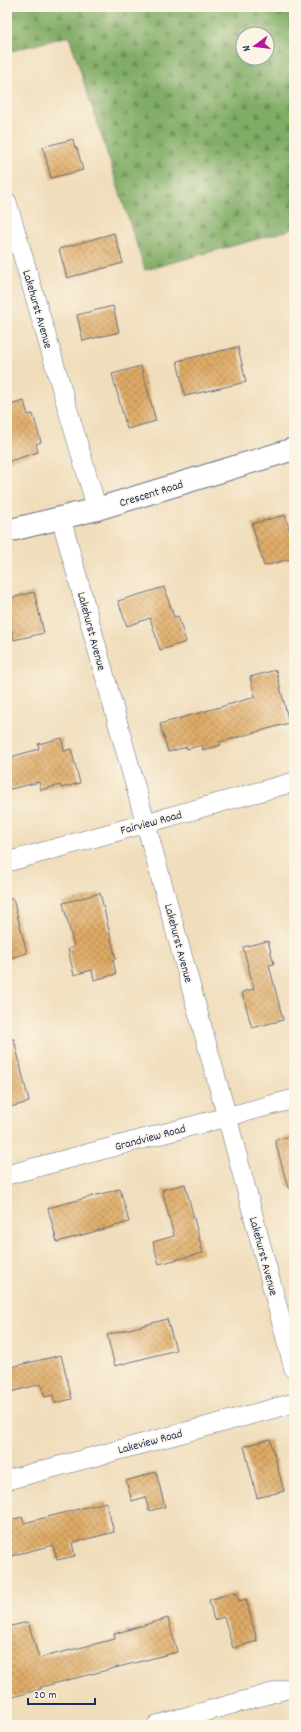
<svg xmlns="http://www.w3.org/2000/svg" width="301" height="1732" font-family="Dekko,sans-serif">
  <defs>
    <pattern id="forest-firs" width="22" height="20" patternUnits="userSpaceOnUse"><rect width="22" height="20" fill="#80ac65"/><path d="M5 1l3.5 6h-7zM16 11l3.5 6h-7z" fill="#688c56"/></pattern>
    <pattern id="building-cross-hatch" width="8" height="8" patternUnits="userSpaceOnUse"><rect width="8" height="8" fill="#dfaa65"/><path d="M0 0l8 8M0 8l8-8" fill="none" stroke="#b48b56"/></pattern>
  </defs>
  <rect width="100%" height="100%" fill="#fcf5e5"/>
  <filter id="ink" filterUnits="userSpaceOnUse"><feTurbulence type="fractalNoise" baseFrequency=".025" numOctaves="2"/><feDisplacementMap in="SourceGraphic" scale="8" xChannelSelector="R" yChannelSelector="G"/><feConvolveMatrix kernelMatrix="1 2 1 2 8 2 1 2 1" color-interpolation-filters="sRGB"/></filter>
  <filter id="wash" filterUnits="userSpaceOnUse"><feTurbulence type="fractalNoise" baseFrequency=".012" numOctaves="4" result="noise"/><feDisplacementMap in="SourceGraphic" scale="16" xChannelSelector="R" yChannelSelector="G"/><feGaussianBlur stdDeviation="0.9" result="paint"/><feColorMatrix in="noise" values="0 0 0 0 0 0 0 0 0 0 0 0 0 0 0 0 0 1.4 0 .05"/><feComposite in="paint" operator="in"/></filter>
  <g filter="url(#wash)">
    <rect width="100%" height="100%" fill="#f0ddbb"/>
    <path fill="url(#forest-firs)" stroke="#4e6e62" fill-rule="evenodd" d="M 7,7 L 294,7 L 294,229 L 145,270 L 69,36 L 7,52 ZM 243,34 L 267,34 L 267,58 L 243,58 Z"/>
    <g id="blocks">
      <g fill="url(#building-cross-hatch)">
        <path d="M 73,139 L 75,148 L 77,148 L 83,170 L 51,178 L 43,147 Z"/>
        <path d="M 114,233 L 123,263 L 67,278 L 59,249 Z"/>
        <path d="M 113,306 L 119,332 L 83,341 L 77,315 Z"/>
        <path d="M 238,347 L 246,382 L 185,396 L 177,361 Z"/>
        <path d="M 141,366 L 156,421 L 127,429 L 112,374 Z"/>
        <path d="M 24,401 L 28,415 L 33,414 L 41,442 L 36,444 L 38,452 L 7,462 L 7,406 Z"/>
        <path d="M 285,515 L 294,545 L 294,558 L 264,566 L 252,524 Z"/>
        <path d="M 164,587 L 174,617 L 178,616 L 186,642 L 160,650 L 150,618 L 127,626 L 118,601 Z"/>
        <path d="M 34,592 L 44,633 L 14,640 L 11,628 L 7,629 L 7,599 Z"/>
        <path d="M 276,670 L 289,723 L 220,742 L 221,745 L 203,750 L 202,745 L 187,749 L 187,747 L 168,752 L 160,724 L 255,697 L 250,677 Z"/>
        <path d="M 62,738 L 64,751 L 71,749 L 80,783 L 61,788 L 60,785 L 41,790 L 39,782 L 7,790 L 7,758 L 39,749 L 38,744 Z"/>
        <path d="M 100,893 L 116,959 L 113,960 L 116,974 L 94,980 L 92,970 L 74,975 L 68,949 L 74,947 L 63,903 Z"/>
        <path d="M 7,899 L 13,899 L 27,953 L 7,959 Z"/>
        <path d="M 268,941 L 274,964 L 269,965 L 283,1020 L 252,1028 L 242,992 L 254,989 L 243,947 Z"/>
        <path d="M 14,1039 L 29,1102 L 7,1108 L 7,1040 Z"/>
        <path d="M 294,1135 L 294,1187 L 288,1188 L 275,1140 Z"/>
        <path d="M 185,1184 L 203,1253 L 159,1264 L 153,1242 L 174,1236 L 162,1190 Z"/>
        <path d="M 120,1189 L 129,1222 L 57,1242 L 48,1208 Z"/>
        <path d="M 167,1319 L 176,1350 L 115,1366 L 107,1335 Z"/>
        <path d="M 61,1355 L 72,1399 L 55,1403 L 53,1395 L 45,1397 L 41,1384 L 7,1393 L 7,1368 Z"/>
        <path d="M 270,1439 L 284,1491 L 257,1498 L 244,1446 Z"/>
        <path d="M 156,1472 L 165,1507 L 149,1511 L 145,1497 L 132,1501 L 126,1481 Z"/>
        <path d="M 106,1502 L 114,1532 L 72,1543 L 75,1556 L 57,1560 L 53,1545 L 7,1557 L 7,1521 L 22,1517 L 24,1523 Z"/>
        <path d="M 236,1592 L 239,1601 L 246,1599 L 257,1641 L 233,1648 L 224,1617 L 214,1620 L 209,1600 Z"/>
        <path d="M 168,1618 L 177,1652 L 41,1687 L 41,1689 L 13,1697 L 7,1676 L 7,1627 L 28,1622 L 39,1658 L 115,1639 L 114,1634 Z"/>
      </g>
    </g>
  </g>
  <g filter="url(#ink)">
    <use href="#blocks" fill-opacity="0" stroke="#666c7f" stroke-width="1"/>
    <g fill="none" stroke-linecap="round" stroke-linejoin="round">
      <defs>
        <g id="minor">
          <path d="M 7,202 L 97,509"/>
          <path d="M 61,518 L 227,1117 L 294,1369"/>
          <path d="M 7,862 L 294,782"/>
          <path d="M 7,1175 L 294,1099"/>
          <path d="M 7,1480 L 294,1403"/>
          <path d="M 157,1725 L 294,1687"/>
        </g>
        <path id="tertiary" d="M 7,531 L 97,509 L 294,449"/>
      </defs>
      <use href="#minor" stroke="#666c7f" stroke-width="20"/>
      <use href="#tertiary" stroke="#666c7f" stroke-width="24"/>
      <use href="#minor" stroke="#fff" stroke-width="19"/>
      <use href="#tertiary" stroke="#fff" stroke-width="22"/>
    </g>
  </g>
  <g text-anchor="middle" stroke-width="3.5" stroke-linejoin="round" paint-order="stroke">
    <g font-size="12" fill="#1b2f5e" stroke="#fcf5e5">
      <text transform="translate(38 309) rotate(74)" y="4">Lakehurst Avenue</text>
      <text transform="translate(151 493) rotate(-17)" y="4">Crescent Road</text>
      <text transform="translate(92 631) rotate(75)" y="4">Lakehurst Avenue</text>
      <text transform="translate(151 822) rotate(-15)" y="4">Fairview Road</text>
      <text transform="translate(179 943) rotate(75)" y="4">Lakehurst Avenue</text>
      <text transform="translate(150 1137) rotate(-15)" y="4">Grandview Road</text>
      <text transform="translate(264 1256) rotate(75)" y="4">Lakehurst Avenue</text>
      <text transform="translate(150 1441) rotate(-15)" y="4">Lakeview Road</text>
    </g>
  </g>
  <rect width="301" height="1732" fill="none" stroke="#fcf5e5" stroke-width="24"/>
  <g transform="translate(255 46) rotate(255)"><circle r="19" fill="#fcf5e5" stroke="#a2a6af"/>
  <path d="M0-3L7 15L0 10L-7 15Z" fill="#b5179e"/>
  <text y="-6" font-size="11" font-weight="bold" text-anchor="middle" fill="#1b2f5e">N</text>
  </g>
  <path d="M28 1698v6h67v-6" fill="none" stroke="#1b2f5e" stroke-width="2"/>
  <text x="34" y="1698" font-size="12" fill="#1b2f5e" stroke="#fcf5e5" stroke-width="3" paint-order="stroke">20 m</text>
</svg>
